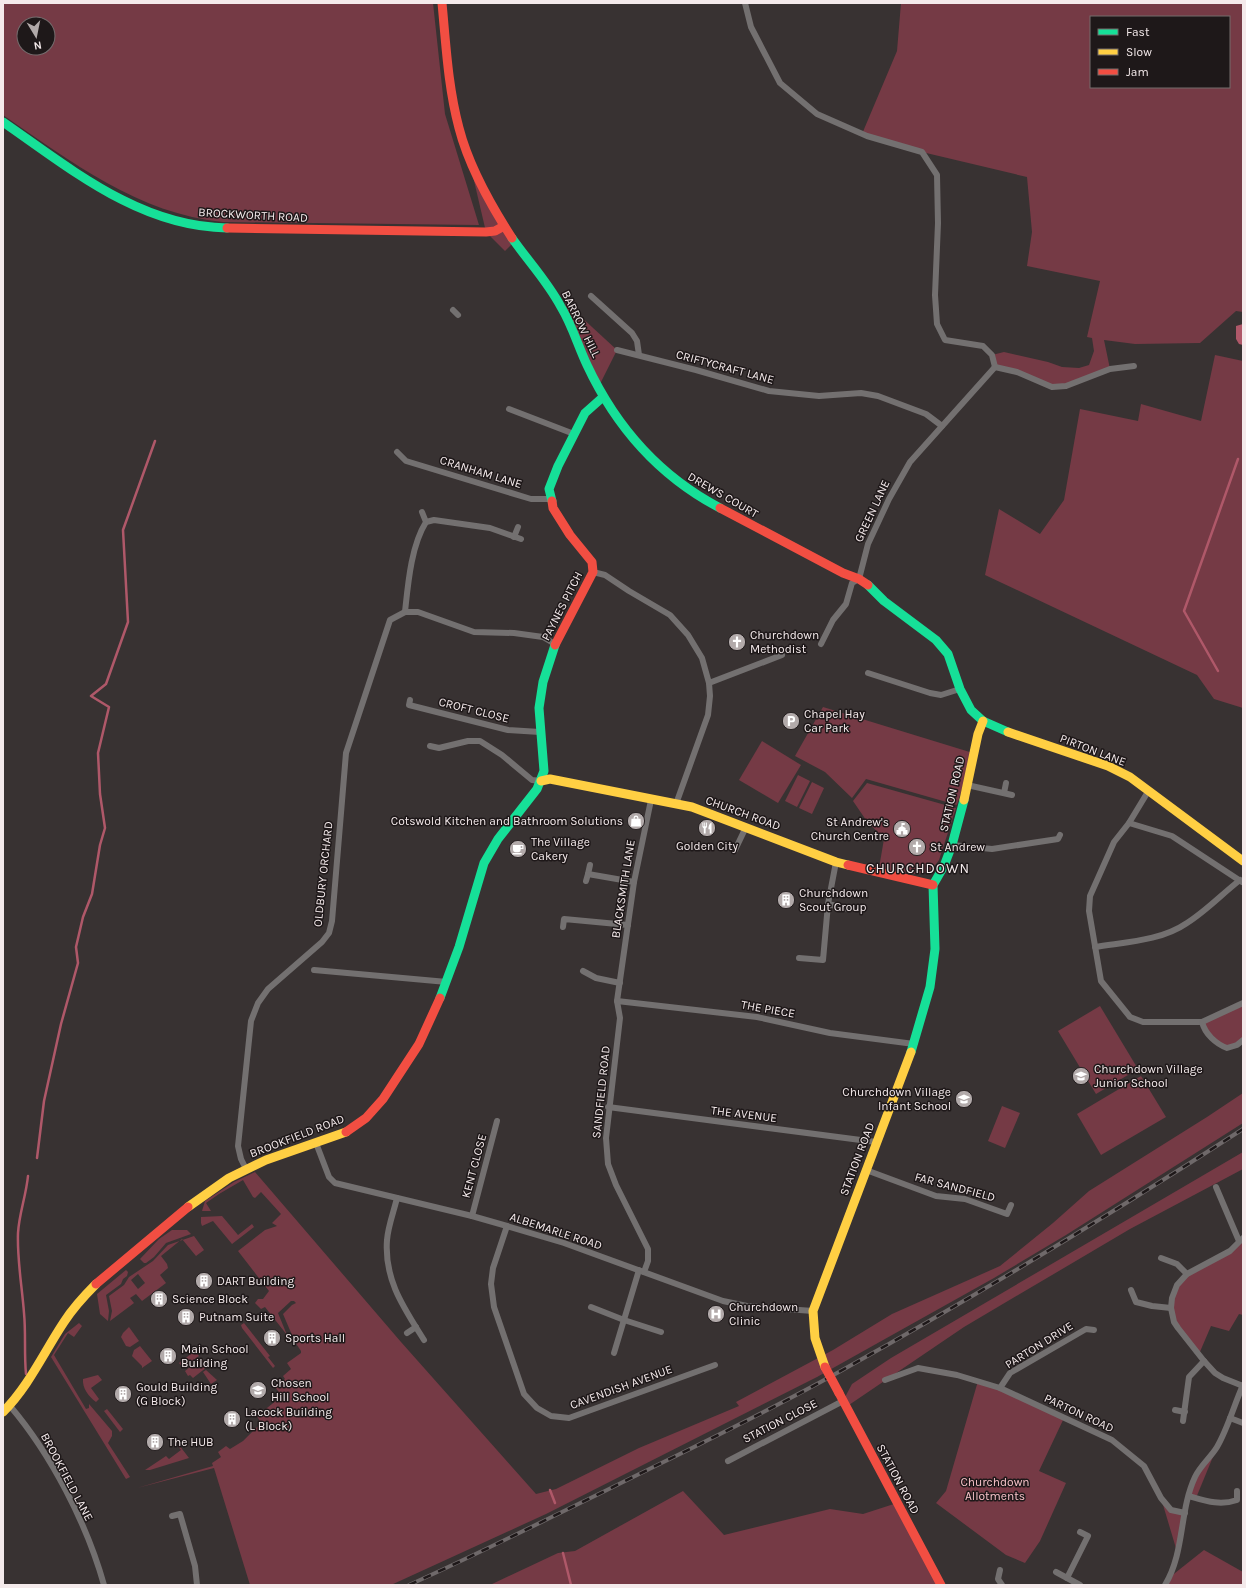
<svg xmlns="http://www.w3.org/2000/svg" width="1246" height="1588" font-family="Karla,sans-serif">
  <rect width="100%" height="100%" fill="#383232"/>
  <g fill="#753a45" fill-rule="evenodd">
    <path d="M 3,3 L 433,3 L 445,114 L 479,225 L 223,222 C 139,214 70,161 3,115 ZM 24,24 L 48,24 L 48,48 L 24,48 Z"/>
    <path d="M 901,3 L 1243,3 L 1243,312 L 1236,311 L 1200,343 L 1135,344 L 1104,340 L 1110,369 L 1066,386 L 1052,387 L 995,367 L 992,355 L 1004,352 L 1048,362 L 1062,367 L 1079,368 L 1089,365 L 1094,351 L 1092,338 L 1087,337 L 1100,281 L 1027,266 L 1032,232 L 1027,177 L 922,152 L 862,134 L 897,51 ZM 1091,17 L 1229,17 L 1229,87 L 1091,87 Z"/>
    <path d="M 468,155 L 514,242 L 505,251 L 486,232 Z"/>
    <path d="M 567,304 L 617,350 L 598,388 L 561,306 Z"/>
    <path d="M 1215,355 L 1243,361 L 1243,708 L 1214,699 L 1197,675 L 985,575 L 999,509 L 1040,534 L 1064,500 L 1080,409 L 1138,421 L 1141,404 L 1201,421 Z"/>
    <path d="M 823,707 L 973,753 L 957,805 L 866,779 L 852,798 L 825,772 L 795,756 Z"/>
    <path d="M 762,741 L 801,765 L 778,803 L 739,780 Z"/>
    <path d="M 798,775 L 810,781 L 797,807 L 785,801 Z"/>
    <path d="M 812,782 L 824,788 L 812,814 L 799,808 Z"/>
    <path d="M 867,783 L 956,808 L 939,860 L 930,872 L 914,874 L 879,868 L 884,839 L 866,820 L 853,801 Z"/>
    <path d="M 1243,1003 L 1243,1040 L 1237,1045 L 1219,1046 L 1202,1022 Z"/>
    <path d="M 1100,1006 L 1138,1069 L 1096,1094 L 1058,1031 Z"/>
    <path d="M 1141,1076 L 1166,1117 L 1101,1155 L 1077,1114 Z"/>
    <path d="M 1243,1093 L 1243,1123 L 1066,1235 L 994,1278 L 817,1377 L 546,1514 L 391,1585 L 250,1585 L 214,1468 L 137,1488 L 213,1466 L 212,1463 L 221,1457 L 218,1452 L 226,1446 L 230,1449 L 243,1441 L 261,1423 L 257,1416 L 282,1396 L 275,1387 L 285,1379 L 283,1376 L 291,1369 L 287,1363 L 301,1353 L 301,1351 L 295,1342 L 283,1314 L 292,1305 L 296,1303 L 294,1301 L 291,1301 L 278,1313 L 287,1335 L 265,1307 L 261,1309 L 255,1303 L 258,1299 L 263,1299 L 269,1291 L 238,1251 L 265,1230 L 277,1226 L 272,1223 L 281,1214 L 261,1192 L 255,1198 L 253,1197 L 243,1180 L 219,1194 L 206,1203 L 211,1211 L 202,1211 L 205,1201 L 234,1182 L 255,1172 L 401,1342 L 536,1494 L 556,1489 L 639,1448 L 739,1406 L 736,1402 L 833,1350 L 892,1314 L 1000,1266 L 1053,1223 L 1089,1191 L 1207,1117 Z"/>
    <path d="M 1002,1106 L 1020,1113 L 1005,1148 L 988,1141 Z"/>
    <path d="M 1243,1152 L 1243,1169 L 1130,1229 L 964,1327 L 846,1407 L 843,1401 L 852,1384 L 891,1358 Z"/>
    <path d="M 222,1216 L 238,1235 L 252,1224 L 254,1227 L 232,1244 L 213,1221 L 202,1226 L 201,1223 L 201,1217 Z"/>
    <path d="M 172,1230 L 187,1230 L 191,1234 L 166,1243 L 154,1257 L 146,1263 L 144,1263 L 140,1259 L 159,1239 Z"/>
    <path d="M 194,1236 L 204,1250 L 196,1256 L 182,1239 L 161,1256 L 167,1264 L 168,1268 L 160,1275 L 166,1283 L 142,1301 L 136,1294 L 130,1298 L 134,1303 L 110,1321 L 112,1311 L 109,1296 L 124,1285 L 129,1277 L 153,1261 L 168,1245 ZM 138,1274 L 145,1283 L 138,1289 L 131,1280 Z"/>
    <path d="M 1243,1238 L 1243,1315 L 1239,1314 L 1229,1331 L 1211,1326 L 1199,1354 L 1178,1328 L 1171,1308 L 1177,1285 L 1187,1274 L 1230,1251 Z"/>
    <path d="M 126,1270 L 128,1272 L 127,1276 L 123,1279 L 121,1284 L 106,1295 L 109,1311 L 108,1321 L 100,1314 L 97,1294 Z"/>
    <path d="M 79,1323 L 82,1326 L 74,1337 L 68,1333 L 54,1355 L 86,1409 L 89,1408 L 89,1404 L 112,1431 L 112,1436 L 108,1443 L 130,1477 L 126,1479 L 51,1357 L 65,1334 Z"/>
    <path d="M 244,1323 L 270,1356 L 268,1357 L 275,1366 L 273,1368 L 242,1328 L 241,1325 Z"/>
    <path d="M 129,1327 L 139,1341 L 130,1347 L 126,1346 L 121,1337 L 123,1333 Z"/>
    <path d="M 140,1346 L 152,1361 L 142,1368 L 142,1366 L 132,1356 L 134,1350 Z"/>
    <path d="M 195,1351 L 199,1356 L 183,1368 L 179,1363 Z"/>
    <path d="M 201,1358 L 207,1367 L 193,1378 L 190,1375 L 188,1376 L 185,1371 Z"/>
    <path d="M 206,1370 L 217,1380 L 211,1384 L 203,1372 Z"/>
    <path d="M 98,1375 L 102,1380 L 91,1388 L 99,1399 L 96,1402 C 89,1397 82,1388 83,1379 Z"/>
    <path d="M 978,1381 L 1064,1418 L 1039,1471 L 1066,1483 L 1040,1541 L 1025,1563 L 1006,1555 L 936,1503 L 946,1491 Z"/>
    <path d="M 107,1409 L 123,1429 L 120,1432 L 104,1411 Z"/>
    <path d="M 179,1445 L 189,1458 L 150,1470 L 145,1470 L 166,1456 L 169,1459 L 181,1450 L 178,1446 Z"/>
    <path d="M 1217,1447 L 1196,1498 L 1189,1496 L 1196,1476 Z"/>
    <path d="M 683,1491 L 724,1535 L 830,1509 L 863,1514 L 897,1503 L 941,1585 L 490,1585 L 558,1553 L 575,1551 Z"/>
    <path d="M 1161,1498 L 1171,1510 L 1185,1513 L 1178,1555 Z"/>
    <path d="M 1204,1550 L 1243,1572 L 1243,1585 L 1165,1585 L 1170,1577 Z"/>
  </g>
  <path fill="#af5869" d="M 1243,324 L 1243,345 L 1239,344 L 1236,339 L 1236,326 Z"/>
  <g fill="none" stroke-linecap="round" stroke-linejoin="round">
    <g stroke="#af5869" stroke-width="2.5">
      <path d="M 1218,671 L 1184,611 L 1238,459"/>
      <path d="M 37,1158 L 44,1101 L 61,1024 L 78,963 L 76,947 L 83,917 L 92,894 L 100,845 L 105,828 L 100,794 L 98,753 L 109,707 L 91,696 L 106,684 L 128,622 L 123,530 L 155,441"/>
      <path d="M 26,1374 C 24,1353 26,1333 24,1313 C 22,1286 17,1260 18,1233 C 19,1214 26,1196 28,1176"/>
      <path d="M 550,1490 L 555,1503"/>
      <path d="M 563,1553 L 571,1585"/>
    </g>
    <g stroke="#737070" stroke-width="6">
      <path d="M 745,3 L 751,27 L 780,83 L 817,114 L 867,136 L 922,152 L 937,175 L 938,223 L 935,295 L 937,324 L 945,340 L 983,346 L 992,355 L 995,367"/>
      <path d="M 591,296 L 632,333 L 637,341 L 639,355"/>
      <path d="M 453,310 L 458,315"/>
      <path d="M 617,350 L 696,370 L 769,391 L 819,396 L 861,393 L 878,396 L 926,414 L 942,426"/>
      <path d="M 995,367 L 1017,372 L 1052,387 L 1066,386 L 1110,369 L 1134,366"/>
      <path d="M 509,409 L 574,434"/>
      <path d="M 397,452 L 406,461 L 531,499 L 550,499"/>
      <path d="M 426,522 L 434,520 L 490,528 L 521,539"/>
      <path d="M 514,537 L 518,527"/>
      <path d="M 593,572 L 605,575 L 629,591 L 670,615 L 688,635 L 702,658 L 709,683 L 710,696 L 708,715 L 676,804"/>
      <path d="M 405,612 C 408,584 411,546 426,522 L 422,512"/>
      <path d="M 821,644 L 833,620 L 846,604 L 852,583 L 859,579 L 868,544 L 889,499 L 910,462 L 995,367"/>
      <path d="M 868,673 L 930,693 L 941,695 L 960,689"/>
      <path d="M 709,683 L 782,655"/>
      <path d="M 410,700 L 409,705 L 508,730 L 540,732"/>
      <path d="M 430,746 L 439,748 L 468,741 L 480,741 L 502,755 L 532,780 L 541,781"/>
      <path d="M 967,785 L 1012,795"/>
      <path d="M 1149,790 L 1129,823 L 1114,842 L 1090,896 L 1089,911 L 1101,981 L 1130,1017 L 1143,1022 L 1202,1022 L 1243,1003"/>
      <path d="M 1004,793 L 1006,783"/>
      <path d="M 1129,823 L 1172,836 L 1242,882"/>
      <path d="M 952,845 L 992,849 L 1058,839 L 1060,835"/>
      <path d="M 735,850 L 746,827"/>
      <path d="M 588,874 L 590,865"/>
      <path d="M 586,881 L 588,874 L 634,882"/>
      <path d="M 828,904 L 849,909"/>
      <path d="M 563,927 L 564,919 L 628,925"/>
      <path d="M 1095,947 C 1125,942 1161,941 1187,923 C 1206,911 1222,894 1240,880"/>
      <path d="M 799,958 L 823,960 L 828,904 L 836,862"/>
      <path d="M 314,970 L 447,982"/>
      <path d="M 583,971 L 596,978 L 620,983"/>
      <path d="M 617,1001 L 757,1017 L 830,1033 L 914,1044"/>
      <path d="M 1202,1022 C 1205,1034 1216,1044 1227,1048 L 1237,1045 L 1243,1040"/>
      <path d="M 608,1107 L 876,1142"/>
      <path d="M 316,1143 L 329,1177 L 335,1183 L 472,1216 L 507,1226 L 564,1243 L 723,1301 L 747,1306 L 813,1311"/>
      <path d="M 246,1169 L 241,1159 L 238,1146 L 251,1021 L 258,1003 L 268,989 L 322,942 L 329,933 L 332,921 L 346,753 L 390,620 L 405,612 L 418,612 L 474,632 L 514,633 L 543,637 L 555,644"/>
      <path d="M 866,1170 L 936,1196 L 965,1199 L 1007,1214 L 1011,1205"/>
      <path d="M 1216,1187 L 1239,1241"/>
      <path d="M 397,1198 C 394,1211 388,1226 387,1240 C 384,1280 404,1308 424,1340"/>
      <path d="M 472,1216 L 497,1121"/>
      <path d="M 507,1226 L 493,1268 L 491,1284 L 494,1307 L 524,1394 L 537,1408 L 551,1416 L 569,1418 L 715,1365"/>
      <path d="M 1161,1258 L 1177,1264 L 1187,1274"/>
      <path d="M 644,1272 L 648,1261 L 648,1249 L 616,1185 L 608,1164 L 606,1138 L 620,1018 L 617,1001 L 634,882 L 651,800"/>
      <path d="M 1131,1290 L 1136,1302 L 1152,1306 L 1171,1308"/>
      <path d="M 591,1307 L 624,1320 L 661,1332"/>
      <path d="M 407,1333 L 416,1327"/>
      <path d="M 614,1353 L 639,1270"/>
      <path d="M 885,1380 L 918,1368 L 957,1375 L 1000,1388 L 1112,1440 L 1144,1466 L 1161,1498 L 1171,1510 L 1185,1513"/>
      <path d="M 1243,1386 L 1223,1378 L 1215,1373 L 1204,1361 L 1178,1328 L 1174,1322 L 1171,1308 L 1172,1298 L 1177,1285 L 1187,1274 L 1230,1251 L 1243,1238"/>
      <path d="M 1000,1388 L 1010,1373 L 1086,1329 L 1094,1330"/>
      <path d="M 10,1406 C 51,1454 87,1524 104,1585"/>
      <path d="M 1175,1410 L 1185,1412"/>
      <path d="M 1230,1418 L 1243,1423"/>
      <path d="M 1183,1421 L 1189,1377 L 1204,1361"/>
      <path d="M 728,1461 L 843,1401"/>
      <path d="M 1189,1496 C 1206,1501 1220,1506 1237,1500 L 1237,1491"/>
      <path d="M 172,1516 L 180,1514 L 195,1566 L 197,1585"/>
      <path d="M 1000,1570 L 998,1579 L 1002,1585"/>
      <path d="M 1056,1572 L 1080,1585"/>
      <path d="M 1067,1578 L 1088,1536 L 1080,1532"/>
      <path d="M 1165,1585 C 1185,1552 1179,1511 1195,1477 C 1200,1466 1211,1457 1217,1447 C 1228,1428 1234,1405 1243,1385"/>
    </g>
    <g stroke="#16e098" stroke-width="9">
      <path d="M 3,122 C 71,169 140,227 227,228"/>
      <path d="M 512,238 C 528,261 548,282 561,307 C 572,325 578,346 587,365 C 616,427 659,476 720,508"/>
      <path d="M 552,501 L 549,489 L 558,466 L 585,413 L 603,397"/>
      <path d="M 868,585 L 884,601 L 936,640 L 948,654 L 960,689 L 971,710 L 983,721 L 1008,732"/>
      <path d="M 440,998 L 459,947 L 484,863 L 498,839 L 537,789 L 544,771 L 539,708 L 543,682 L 555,645"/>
      <path d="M 911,1052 L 930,987 L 935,949 L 933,885 L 944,866 L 952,845 L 964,800"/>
    </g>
    <g stroke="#ffcf43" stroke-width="9">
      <path d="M 1008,732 L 1108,766 L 1130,777 L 1243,861"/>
      <path d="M 541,781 L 550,779 L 692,807 L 836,862 L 848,865"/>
      <path d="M 964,800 L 978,734 L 983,721"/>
      <path d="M 188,1207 L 229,1178 L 266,1160 L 346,1132"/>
      <path d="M 825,1367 L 815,1338 L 813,1311 L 911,1052"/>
      <path d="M 3,1412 C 29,1386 44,1352 64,1322 C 73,1308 84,1296 96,1284"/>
    </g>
    <g stroke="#f24e42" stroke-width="9">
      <path d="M 442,3 C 446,45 448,87 459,128 C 469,167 490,204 512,238"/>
      <path d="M 227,228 L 486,232 L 495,231 L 504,226"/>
      <path d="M 552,501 L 553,508 L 570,535 L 592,562 L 593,572 L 555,645"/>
      <path d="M 720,508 L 843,573 L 859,579 L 868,585"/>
      <path d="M 848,865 L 933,885"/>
      <path d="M 346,1132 L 366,1118 L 383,1099 L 419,1044 L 440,998"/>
      <path d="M 96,1284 L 188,1207"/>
      <path d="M 839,1393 L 941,1585"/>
    </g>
    <defs>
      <path id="rail" d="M 409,1585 C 476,1555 541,1522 607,1490 C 687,1450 768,1412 846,1368 C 981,1293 1113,1213 1243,1129"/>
    </defs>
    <use href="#rail" stroke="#6f696a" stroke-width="4"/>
    <use href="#rail" stroke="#1e1819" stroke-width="2.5" stroke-dasharray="8" stroke-linecap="butt"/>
    <path stroke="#f24e42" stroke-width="9" d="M 825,1367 L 839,1393"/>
  </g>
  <defs>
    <symbol id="church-disc" viewBox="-11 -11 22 22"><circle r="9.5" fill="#b2aaaa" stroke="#1e1819"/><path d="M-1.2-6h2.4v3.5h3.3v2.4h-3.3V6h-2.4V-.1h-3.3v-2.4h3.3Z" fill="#fff"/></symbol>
    <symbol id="parking-disc" viewBox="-11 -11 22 22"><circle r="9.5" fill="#b2aaaa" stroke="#1e1819"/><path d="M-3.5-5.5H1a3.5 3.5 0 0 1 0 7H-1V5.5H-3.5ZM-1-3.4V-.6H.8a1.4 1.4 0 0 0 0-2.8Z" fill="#fff"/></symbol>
    <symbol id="shop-disc" viewBox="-11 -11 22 22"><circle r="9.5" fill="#b2aaaa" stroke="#1e1819"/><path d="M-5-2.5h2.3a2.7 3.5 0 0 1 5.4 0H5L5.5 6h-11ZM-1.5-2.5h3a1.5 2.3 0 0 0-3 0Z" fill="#fff"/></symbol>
    <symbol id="restaurant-disc" viewBox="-11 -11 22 22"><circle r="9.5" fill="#b2aaaa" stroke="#1e1819"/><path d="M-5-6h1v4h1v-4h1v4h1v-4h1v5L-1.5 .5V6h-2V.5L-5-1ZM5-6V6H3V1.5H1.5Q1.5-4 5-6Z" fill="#fff"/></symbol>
    <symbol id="civic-disc" viewBox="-11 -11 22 22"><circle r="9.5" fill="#b2aaaa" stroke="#1e1819"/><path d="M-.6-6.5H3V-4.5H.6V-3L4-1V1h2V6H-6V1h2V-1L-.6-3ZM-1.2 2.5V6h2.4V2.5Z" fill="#fff"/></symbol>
    <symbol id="cafe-disc" viewBox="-11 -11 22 22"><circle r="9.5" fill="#b2aaaa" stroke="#1e1819"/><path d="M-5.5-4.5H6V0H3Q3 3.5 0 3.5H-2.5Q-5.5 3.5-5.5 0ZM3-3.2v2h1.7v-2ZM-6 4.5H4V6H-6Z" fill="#fff"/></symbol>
    <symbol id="building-disc" viewBox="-11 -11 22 22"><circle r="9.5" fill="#b2aaaa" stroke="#1e1819"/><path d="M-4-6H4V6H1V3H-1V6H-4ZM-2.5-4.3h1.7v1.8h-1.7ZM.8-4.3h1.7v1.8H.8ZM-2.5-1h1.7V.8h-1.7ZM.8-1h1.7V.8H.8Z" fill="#fff"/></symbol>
    <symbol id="school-disc" viewBox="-11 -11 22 22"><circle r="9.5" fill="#b2aaaa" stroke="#1e1819"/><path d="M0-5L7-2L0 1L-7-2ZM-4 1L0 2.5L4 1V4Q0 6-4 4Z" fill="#fff"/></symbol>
    <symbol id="hospital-disc" viewBox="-11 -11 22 22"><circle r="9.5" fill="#b2aaaa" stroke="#1e1819"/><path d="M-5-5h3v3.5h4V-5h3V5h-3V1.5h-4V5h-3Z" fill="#fff"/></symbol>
  </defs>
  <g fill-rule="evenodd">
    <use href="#church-disc" x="727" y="632" width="20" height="20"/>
    <use href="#parking-disc" x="781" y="711" width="20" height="20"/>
    <use href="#shop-disc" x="626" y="811" width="20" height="20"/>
    <use href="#restaurant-disc" x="697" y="818" width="20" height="20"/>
    <use href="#civic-disc" x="892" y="819" width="20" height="20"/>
    <use href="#church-disc" x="907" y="837" width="20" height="20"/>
    <use href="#cafe-disc" x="508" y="839" width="20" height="20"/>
    <use href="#building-disc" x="776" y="890" width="20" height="20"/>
    <use href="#school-disc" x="1071" y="1066" width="20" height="20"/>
    <use href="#school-disc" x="954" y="1089" width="20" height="20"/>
    <use href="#building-disc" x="194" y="1271" width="20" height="20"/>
    <use href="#building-disc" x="149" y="1289" width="20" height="20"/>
    <use href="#hospital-disc" x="706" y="1304" width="20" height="20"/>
    <use href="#building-disc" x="176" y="1307" width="20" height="20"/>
    <use href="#building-disc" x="262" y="1328" width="20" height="20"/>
    <use href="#building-disc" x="158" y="1346" width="20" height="20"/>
    <use href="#school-disc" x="248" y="1380" width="20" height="20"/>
    <use href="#building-disc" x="113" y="1384" width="20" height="20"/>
    <use href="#building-disc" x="222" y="1409" width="20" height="20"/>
    <use href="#building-disc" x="145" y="1432" width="20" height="20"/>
  </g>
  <g text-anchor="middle" stroke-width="3" stroke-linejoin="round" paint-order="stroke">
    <g font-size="12" fill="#f4eaeb" stroke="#1e1819">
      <text transform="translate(253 215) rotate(3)" y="4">BROCKWORTH ROAD</text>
      <text transform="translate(581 324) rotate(64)" y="4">BARROW HILL</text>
      <text transform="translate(725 367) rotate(15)" y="4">CRIFTYCRAFT LANE</text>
      <text transform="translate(481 472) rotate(17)" y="4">CRANHAM LANE</text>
      <text transform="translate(723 495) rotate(30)" y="4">DREWS COURT</text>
      <text transform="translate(872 511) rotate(-65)" y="4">GREEN LANE</text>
      <text transform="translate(562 606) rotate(-63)" y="4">PAYNES PITCH</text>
      <text transform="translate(474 710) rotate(14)" y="4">CROFT CLOSE</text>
      <text transform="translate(1093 750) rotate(21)" y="4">PIRTON LANE</text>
      <text transform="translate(952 794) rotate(-77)" y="4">STATION ROAD</text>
      <text transform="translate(743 813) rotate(20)" y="4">CHURCH ROAD</text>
      <text transform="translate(323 874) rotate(-84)" y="4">OLDBURY ORCHARD</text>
      <text transform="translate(623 889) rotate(-81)" y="4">BLACKSMITH LANE</text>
      <text transform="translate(768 1009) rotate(10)" y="4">THE PIECE</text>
      <text transform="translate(601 1092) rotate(-84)" y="4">SANDFIELD ROAD</text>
      <text transform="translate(744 1114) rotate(7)" y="4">THE AVENUE</text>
      <text transform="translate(297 1136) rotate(-21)" y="4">BROOKFIELD ROAD</text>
      <text transform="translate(857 1159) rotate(-69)" y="4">STATION ROAD</text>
      <text transform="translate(474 1166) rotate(-75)" y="4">KENT CLOSE</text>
      <text transform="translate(955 1187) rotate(15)" y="4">FAR SANDFIELD</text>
      <text transform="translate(556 1231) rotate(18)" y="4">ALBEMARLE ROAD</text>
      <text transform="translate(1039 1345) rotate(-32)" y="4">PARTON DRIVE</text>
      <text transform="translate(621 1387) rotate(-20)" y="4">CAVENDISH AVENUE</text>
      <text transform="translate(1079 1413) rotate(25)" y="4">PARTON ROAD</text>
      <text transform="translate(780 1421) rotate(-27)" y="4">STATION CLOSE</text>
      <text transform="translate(67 1477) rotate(62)" y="4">BROOKFIELD LANE</text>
      <text transform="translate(898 1479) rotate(62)" y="4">STATION ROAD</text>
    </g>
    <g font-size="12" fill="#f4eaeb" stroke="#1e1819" text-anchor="start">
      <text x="750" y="639">Churchdown<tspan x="750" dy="14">Methodist</tspan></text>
      <text x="804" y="718">Chapel Hay<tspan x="804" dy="14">Car Park</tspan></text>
      <text x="623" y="825" text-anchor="end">Cotswold Kitchen and Bathroom Solutions</text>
      <text x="889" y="826" text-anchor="end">St Andrew's<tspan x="889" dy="14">Church Centre</tspan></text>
      <text x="531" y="846">The Village<tspan x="531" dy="14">Cakery</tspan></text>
      <text x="707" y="850" text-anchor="middle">Golden City</text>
      <text x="930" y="851">St Andrew</text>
      <text x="799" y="897">Churchdown<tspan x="799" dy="14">Scout Group</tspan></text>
      <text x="1094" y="1073">Churchdown Village<tspan x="1094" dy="14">Junior School</tspan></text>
      <text x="951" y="1096" text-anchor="end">Churchdown Village<tspan x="951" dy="14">Infant School</tspan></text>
      <text x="217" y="1285">DART Building</text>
      <text x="172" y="1303">Science Block</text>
      <text x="729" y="1311">Churchdown<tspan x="729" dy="14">Clinic</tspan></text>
      <text x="199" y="1321">Putnam Suite</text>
      <text x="285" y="1342">Sports Hall</text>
      <text x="181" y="1353">Main School<tspan x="181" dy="14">Building</tspan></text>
      <text x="271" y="1387">Chosen<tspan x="271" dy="14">Hill School</tspan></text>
      <text x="136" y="1391">Gould Building<tspan x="136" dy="14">(G Block)</tspan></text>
      <text x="245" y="1416">Lacock Building<tspan x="245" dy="14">(L Block)</tspan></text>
      <text x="168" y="1446">The HUB</text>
    </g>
    <g font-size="12" fill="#f8c2c9" stroke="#1e1819">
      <text x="995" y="1486">Churchdown<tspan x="995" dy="14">Allotments</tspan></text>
    </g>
    <g font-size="14" letter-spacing="1" fill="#f4eaeb" stroke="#1e1819">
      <text x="918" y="873">CHURCHDOWN</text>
    </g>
  </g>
  <rect width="1246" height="1588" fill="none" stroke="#f4eaeb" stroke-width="8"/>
  <rect x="1090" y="16" width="140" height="72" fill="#1e1819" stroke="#746c6d"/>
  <rect x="1098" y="29" width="20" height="6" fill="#16e098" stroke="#746c6d"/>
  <text x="1126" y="36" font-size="12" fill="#f4eaeb">Fast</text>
  <rect x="1098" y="49" width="20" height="6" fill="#ffcf43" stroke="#746c6d"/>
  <text x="1126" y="56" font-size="12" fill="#f4eaeb">Slow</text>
  <rect x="1098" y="69" width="20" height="6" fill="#f24e42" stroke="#746c6d"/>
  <text x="1126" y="76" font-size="12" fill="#f4eaeb">Jam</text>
  <g transform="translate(36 36) rotate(170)"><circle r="19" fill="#1e1819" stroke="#746c6d"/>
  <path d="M0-3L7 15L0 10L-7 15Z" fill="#b2aaaa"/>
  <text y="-6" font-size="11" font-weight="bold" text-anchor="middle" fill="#f4eaeb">N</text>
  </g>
</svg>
